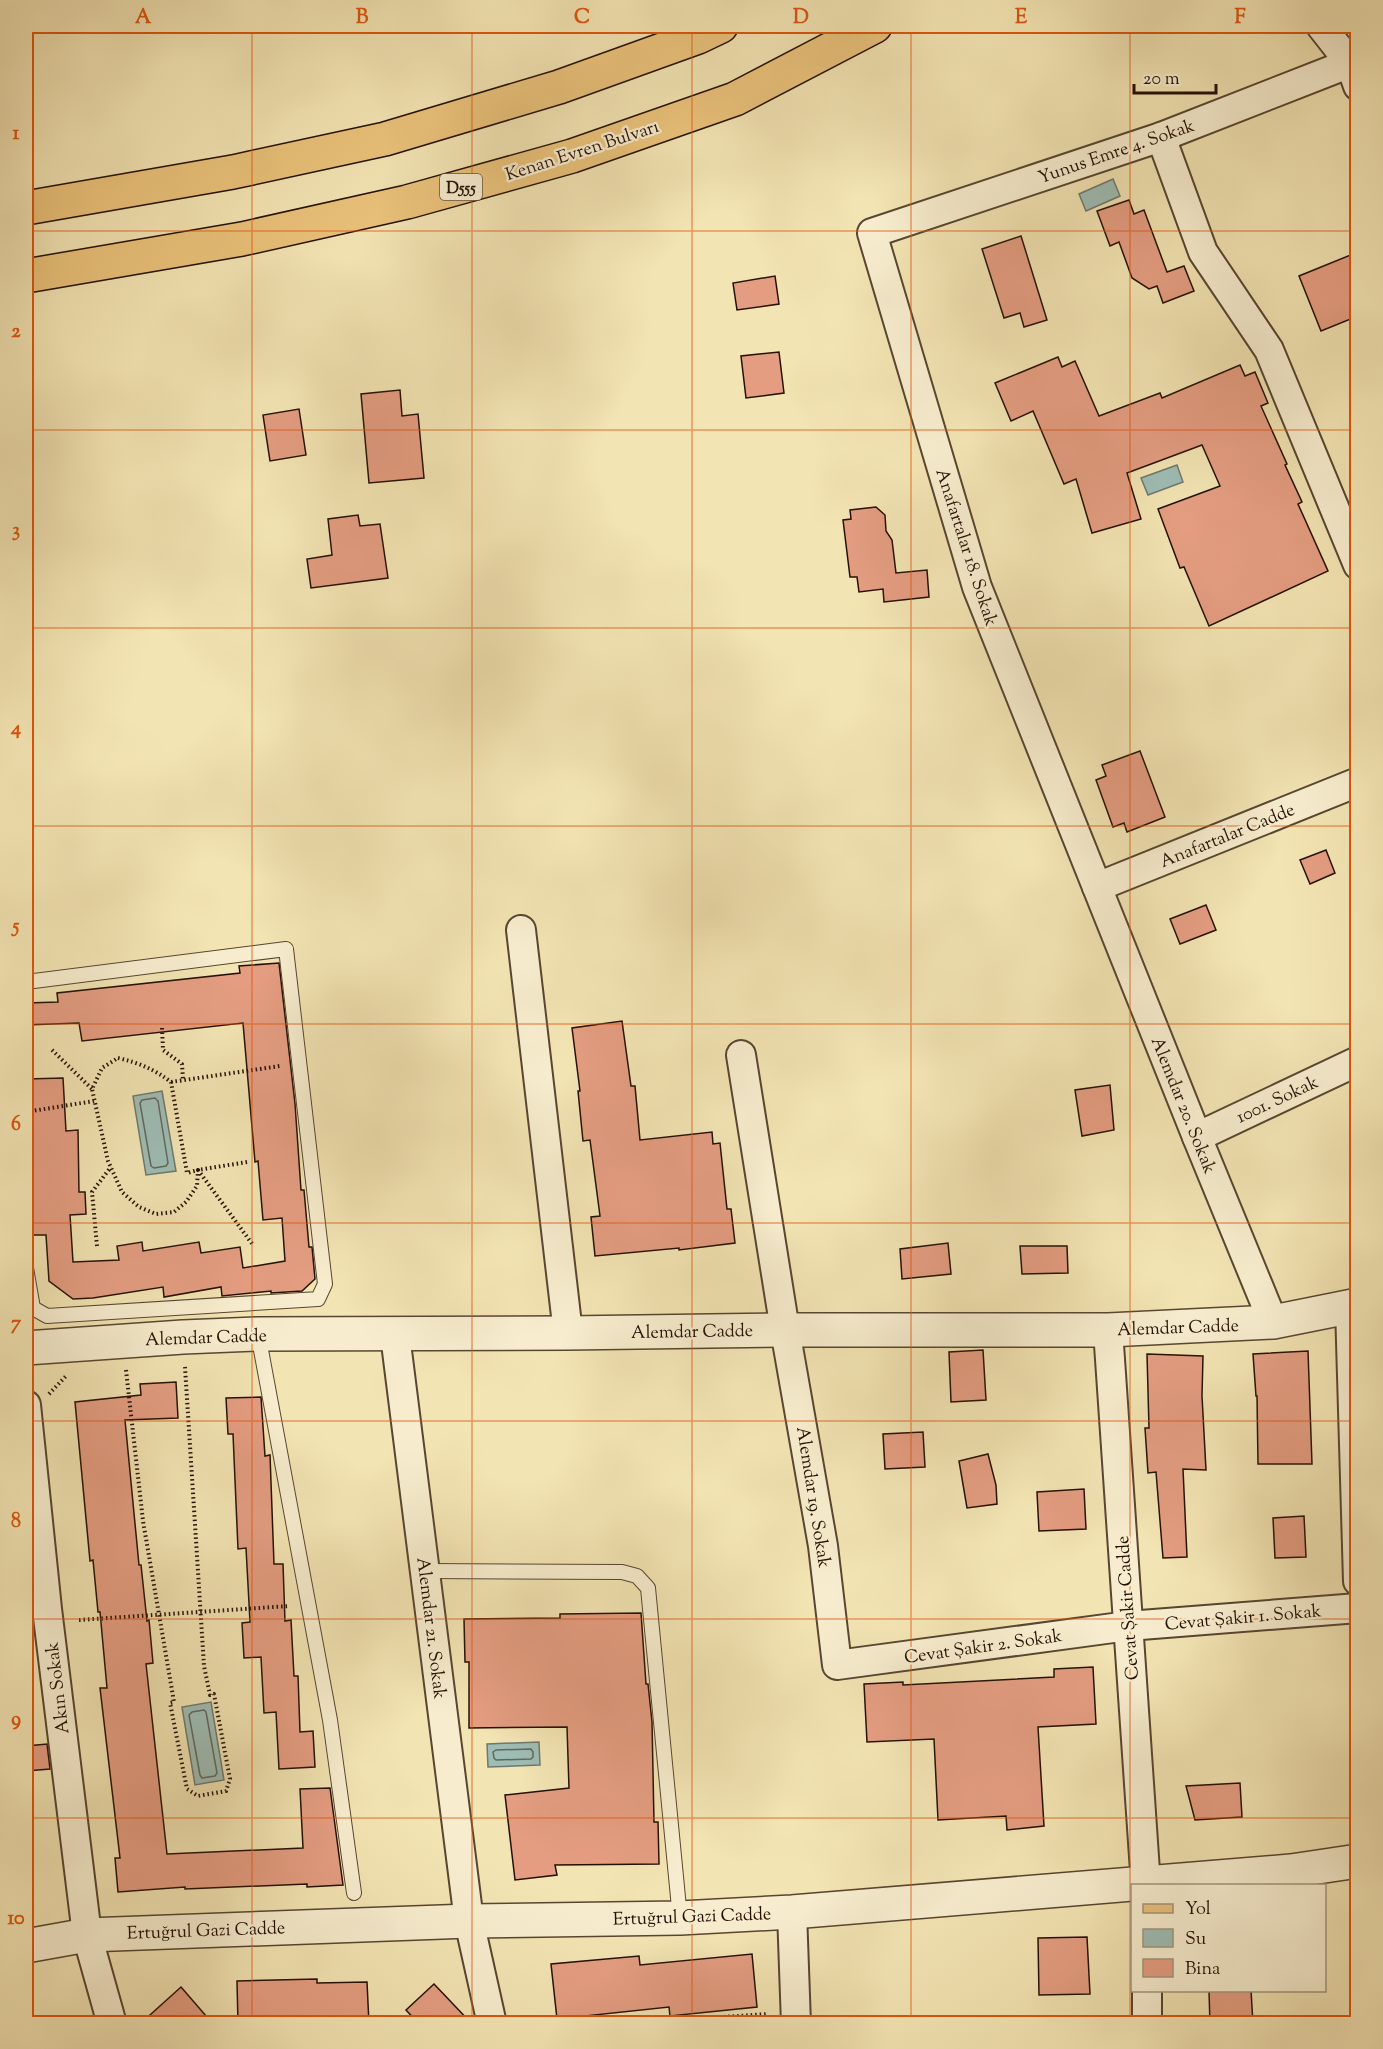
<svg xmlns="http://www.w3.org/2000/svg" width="1383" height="2049" font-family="'Sorts Mill Goudy',serif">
  <rect width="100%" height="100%" fill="#f3e4b3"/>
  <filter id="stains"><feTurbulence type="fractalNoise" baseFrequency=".00333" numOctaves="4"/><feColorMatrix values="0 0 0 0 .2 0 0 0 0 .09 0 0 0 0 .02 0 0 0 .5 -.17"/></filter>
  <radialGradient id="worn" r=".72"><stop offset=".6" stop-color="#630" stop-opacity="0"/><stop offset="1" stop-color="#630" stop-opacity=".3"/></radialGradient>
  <g fill="#9ebdb5" stroke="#6e786e" stroke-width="1.5">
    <path d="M 1113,179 L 1120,196 L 1086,211 L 1079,194 Z"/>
    <path d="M 1177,465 L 1183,482 L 1148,495 L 1141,478 Z"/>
    <path d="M 162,1091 L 176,1171 L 146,1175 L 133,1096 Z"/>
    <path d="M 211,1702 L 224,1780 L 195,1785 L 182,1707 Z"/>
    <path d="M 539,1742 L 540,1765 L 488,1767 L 487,1744 Z"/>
  </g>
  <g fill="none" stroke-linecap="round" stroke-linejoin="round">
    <g stroke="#62675c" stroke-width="1.5">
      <path d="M 155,1098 L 158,1101 L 168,1163 L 166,1166 L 154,1168 L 151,1166 L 140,1103 L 142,1100 Z"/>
      <path d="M 204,1710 L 206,1712 L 217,1773 L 215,1776 L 202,1778 L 200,1775 L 189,1715 L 192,1712 Z"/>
      <path d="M 531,1749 L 533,1752 L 533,1757 L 531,1759 L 496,1760 L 494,1758 L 493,1752 L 496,1750 Z"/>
    </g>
  </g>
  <g fill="#e49d81" stroke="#251104" stroke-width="1.5">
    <path d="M 1129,200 L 1134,214 L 1144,210 L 1167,272 L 1184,266 L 1194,291 L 1163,303 L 1157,286 L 1149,289 L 1132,278 L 1119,242 L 1110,246 L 1097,211 Z"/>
    <path d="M 1021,236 L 1047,320 L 1024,327 L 1020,313 L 1004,318 L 982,249 Z"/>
    <path d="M 1358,252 L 1358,316 L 1321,331 L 1299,276 Z"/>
    <path d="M 775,276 L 779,304 L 737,310 L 733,283 Z"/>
    <path d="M 779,352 L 784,393 L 746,398 L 741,356 Z"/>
    <path d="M 1058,357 L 1062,367 L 1075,361 L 1099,416 L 1160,393 L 1162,398 L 1240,365 L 1245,376 L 1255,372 L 1268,403 L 1261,406 L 1287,464 L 1285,465 L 1302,502 L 1298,504 L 1328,571 L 1209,626 L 1184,567 L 1180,568 L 1158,509 L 1220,486 L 1202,445 L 1127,473 L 1141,519 L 1092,533 L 1076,479 L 1064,484 L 1033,411 L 1011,421 L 995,383 Z"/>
    <path d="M 400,390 L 402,416 L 418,414 L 424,478 L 369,483 L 361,394 Z"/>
    <path d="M 299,409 L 306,455 L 270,461 L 263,415 Z"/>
    <path d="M 876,507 L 885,515 L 886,531 L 892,540 L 896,573 L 927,570 L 929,597 L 884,602 L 883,589 L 859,592 L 857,577 L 850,577 L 843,520 L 851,519 L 850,510 Z"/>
    <path d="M 358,515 L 360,526 L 380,524 L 388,578 L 311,588 L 307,559 L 332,555 L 328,519 Z"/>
    <path d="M 1140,751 L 1165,817 L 1127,832 L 1124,823 L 1113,827 L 1096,780 L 1106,776 L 1102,765 Z"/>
    <path d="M 1326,850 L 1335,873 L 1310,884 L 1300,860 Z"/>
    <path d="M 1206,905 L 1216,930 L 1180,944 L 1170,919 Z"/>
    <path d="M 279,963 L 295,1104 L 301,1190 L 304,1190 L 309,1247 L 312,1247 L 315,1279 L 302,1291 L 271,1293 L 271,1291 L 222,1296 L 221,1287 L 164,1297 L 163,1287 L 93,1298 L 73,1299 L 49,1281 L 46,1235 L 28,1235 L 26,1173 L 26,1079 L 63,1078 L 66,1131 L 78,1130 L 79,1192 L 85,1192 L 86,1214 L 70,1215 L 73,1262 L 119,1260 L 117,1246 L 142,1242 L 143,1251 L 199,1242 L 201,1253 L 240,1247 L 243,1268 L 285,1261 L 282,1218 L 263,1220 L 258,1161 L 255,1162 L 243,1023 L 82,1041 L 79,1023 L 26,1025 L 26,1003 L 58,1002 L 57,993 L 240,973 L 239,966 Z"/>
    <path d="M 622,1021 L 631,1086 L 635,1086 L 640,1140 L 712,1132 L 713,1144 L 720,1143 L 727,1209 L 731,1209 L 735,1243 L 679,1250 L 679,1248 L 595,1256 L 591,1217 L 600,1216 L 590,1140 L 583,1141 L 578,1091 L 580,1091 L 572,1028 Z"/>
    <path d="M 1110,1085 L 1114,1130 L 1082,1136 L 1075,1090 Z"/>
    <path d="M 948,1243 L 951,1274 L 902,1279 L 900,1249 Z"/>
    <path d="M 1020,1246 L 1067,1246 L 1068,1273 L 1022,1274 Z"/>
    <path d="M 983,1350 L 986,1400 L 951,1402 L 949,1352 Z"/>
    <path d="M 1308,1351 L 1312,1464 L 1258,1464 L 1257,1396 L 1256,1396 L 1253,1354 Z"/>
    <path d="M 1147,1354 L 1203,1356 L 1202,1396 L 1206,1470 L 1183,1469 L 1187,1557 L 1163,1558 L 1156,1472 L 1148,1473 L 1145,1428 L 1149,1428 Z"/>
    <path d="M 176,1382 L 178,1418 L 125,1420 L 139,1565 L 141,1565 L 147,1621 L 149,1620 L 153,1663 L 146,1664 L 167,1854 L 303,1848 L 300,1789 L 330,1788 L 343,1885 L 307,1887 L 307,1884 L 185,1889 L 185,1887 L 118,1892 L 115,1858 L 120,1858 L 100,1688 L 107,1688 L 100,1612 L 98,1612 L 93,1560 L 90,1561 L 75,1402 L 141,1395 L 140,1384 Z"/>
    <path d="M 261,1397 L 265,1456 L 270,1455 L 274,1564 L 283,1564 L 285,1621 L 291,1620 L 294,1676 L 298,1676 L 300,1732 L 313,1731 L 315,1767 L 279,1769 L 276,1712 L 264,1713 L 261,1657 L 244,1658 L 242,1623 L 250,1622 L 246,1548 L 238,1549 L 233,1434 L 228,1434 L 226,1398 Z"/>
    <path d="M 923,1432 L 925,1467 L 885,1469 L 883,1434 Z"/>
    <path d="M 988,1454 L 996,1485 L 997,1504 L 967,1508 L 959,1461 Z"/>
    <path d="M 1084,1489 L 1086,1529 L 1039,1531 L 1037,1492 Z"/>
    <path d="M 1304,1516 L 1306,1557 L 1275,1558 L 1273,1518 Z"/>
    <path d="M 641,1613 L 646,1684 L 648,1684 L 652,1722 L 654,1822 L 658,1822 L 659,1864 L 555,1865 L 557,1875 L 515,1880 L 505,1795 L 569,1788 L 567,1727 L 469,1728 L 469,1662 L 465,1662 L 464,1619 L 560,1618 L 560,1614 Z"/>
    <path d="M 1093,1667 L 1096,1724 L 1038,1727 L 1044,1826 L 1007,1830 L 1006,1816 L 938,1820 L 934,1739 L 867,1742 L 864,1684 L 903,1682 L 903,1685 L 1054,1677 L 1054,1669 Z"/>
    <path d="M 47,1744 L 50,1769 L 26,1771 L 26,1746 Z"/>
    <path d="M 1240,1783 L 1242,1817 L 1195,1820 L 1186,1786 Z"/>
    <path d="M 1087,1937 L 1090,1994 L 1039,1995 L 1038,1938 Z"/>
    <path d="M 752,1954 L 757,2007 L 670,2016 L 669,2007 L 557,2019 L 551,1964 L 639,1956 L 640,1965 Z"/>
    <path d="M 317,1979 L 317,1983 L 367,1982 L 369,2024 L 238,2024 L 237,1981 Z"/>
    <path d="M 434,1984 L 472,2024 L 419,2024 L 406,2010 Z"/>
    <path d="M 181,1987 L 213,2024 L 140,2024 Z"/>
    <path d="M 1251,1990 L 1253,2024 L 1210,2024 L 1209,1991 Z"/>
  </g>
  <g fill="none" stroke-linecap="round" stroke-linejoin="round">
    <defs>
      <g id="service">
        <path d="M 26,982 L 286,949 L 325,1284 L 318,1299 L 47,1316 L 33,1308 L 26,1268"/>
        <path d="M 258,1334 L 330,1720 L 354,1893"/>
        <path d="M 425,1571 L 622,1572 L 637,1576 L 648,1588 L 680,1918"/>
      </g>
      <g id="minor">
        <path d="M 1321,26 L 1350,63 L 1358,86"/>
        <path d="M 1161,137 L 1203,252 L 1269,350 L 1358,565"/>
        <path d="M 1097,887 L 1358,782"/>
        <path d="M 521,930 L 568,1333"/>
        <path d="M 741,1055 L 785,1330 L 823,1546 L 837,1665 L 1128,1626 L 1358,1608"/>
        <path d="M 1197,1137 L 1358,1061"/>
        <path d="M 1350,1307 L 1358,1581"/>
        <path d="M 1273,1322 L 1197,1137 L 977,587 L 872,233 L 1161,137 L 1358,60"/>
        <path d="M 1108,1330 L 1146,1886"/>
        <path d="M 395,1335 L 469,1921 L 492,2024"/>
        <path d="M 26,1405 L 47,1609 L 87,1935 L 112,2024"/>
        <path d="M 792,1912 L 796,2024"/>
        <path d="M 1147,1990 L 1147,2024"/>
      </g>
      <g id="tertiary">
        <path d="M 26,1348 L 183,1337 L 258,1334 L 568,1333 L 785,1330 L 1108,1330 L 1273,1322 L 1358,1305"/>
        <path d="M 26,1946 L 87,1935 L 469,1921 L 680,1918 L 792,1912 L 1291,1871 L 1358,1861"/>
      </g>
      <g id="primary">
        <path d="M 26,208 L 233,172 L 385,139 L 559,87 L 698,37 L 721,26"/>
        <path d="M 26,276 L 242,239 L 407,202 L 572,156 L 735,99 L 875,26"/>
      </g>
    </defs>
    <use href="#service" stroke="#584630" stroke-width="16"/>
    <use href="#minor" stroke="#584630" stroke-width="32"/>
    <use href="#tertiary" stroke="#584630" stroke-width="36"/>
    <use href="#primary" stroke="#251104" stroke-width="36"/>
    <g stroke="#251104" stroke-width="4" stroke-dasharray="1.5 3" stroke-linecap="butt">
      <path d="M 162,1028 L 163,1050 L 182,1064 L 183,1080"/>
      <path d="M 52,1050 L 92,1089"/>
      <path d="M 118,1058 C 139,1063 154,1069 171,1082 L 187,1173 L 198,1170 L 197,1186 L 186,1202 L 174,1212 L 156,1214 L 139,1207 L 122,1192 L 108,1161 L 92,1089 L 102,1068 Z"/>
      <path d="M 171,1082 L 280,1066"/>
      <path d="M 26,1112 L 94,1101"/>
      <path d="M 247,1162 L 198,1170 L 253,1245"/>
      <path d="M 97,1246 L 92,1192 L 111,1167"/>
      <path d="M 126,1370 L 143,1521 L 174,1702 L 170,1703 L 187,1789 L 198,1796 L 226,1791 L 230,1779 L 214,1694 L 210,1695 L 204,1666 L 185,1367"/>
      <path d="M 49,1394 L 67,1375"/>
      <path d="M 79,1620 L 289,1606"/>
      <path d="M 616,2024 L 768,2014"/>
    </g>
    <use href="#service" stroke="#f7edce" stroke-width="14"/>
    <use href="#minor" stroke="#f7edce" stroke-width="28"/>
    <use href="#tertiary" stroke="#f7edce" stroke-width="33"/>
    <use href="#primary" stroke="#eac27a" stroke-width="33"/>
  </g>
  <path fill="none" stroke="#de550c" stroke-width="1.5" stroke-opacity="0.55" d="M 252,26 L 252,2024M 472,26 L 472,2024M 692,26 L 692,2024M 911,26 L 911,2024M 1130,26 L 1130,2024M 26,231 L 1358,231M 26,430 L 1358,430M 26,628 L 1358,628M 26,826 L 1358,826M 26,1024 L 1358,1024M 26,1223 L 1358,1223M 26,1421 L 1358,1421M 26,1619 L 1358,1619M 26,1818 L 1358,1818"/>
  <g text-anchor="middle" stroke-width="4.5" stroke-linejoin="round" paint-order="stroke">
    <rect fill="#f7edce" stroke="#645341" stroke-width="1.5" x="440" y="174" width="42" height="26" rx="4.5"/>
    <g font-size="16" font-weight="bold" fill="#251104">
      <text x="461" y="193">D555</text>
    </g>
    <g font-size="18" fill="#251104" stroke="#f7edce">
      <text transform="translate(582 150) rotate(-18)" y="6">Kenan Evren Bulvarı</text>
      <text transform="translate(1116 151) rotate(-19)" y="6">Yunus Emre 4. Sokak</text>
      <text transform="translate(967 547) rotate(72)" y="6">Anafartalar 18. Sokak</text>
      <text transform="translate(1227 835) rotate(-22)" y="6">Anafartalar Cadde</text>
      <text transform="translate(1277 1099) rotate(-25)" y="6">1001. Sokak</text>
      <text transform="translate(1184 1105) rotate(68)" y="6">Alemdar 20. Sokak</text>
      <text transform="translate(1178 1327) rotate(-2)" y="6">Alemdar Cadde</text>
      <text transform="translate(692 1331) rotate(-1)" y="6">Alemdar Cadde</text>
      <text transform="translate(206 1337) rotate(-2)" y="6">Alemdar Cadde</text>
      <text transform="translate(814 1497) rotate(81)" y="6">Alemdar 19. Sokak</text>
      <text transform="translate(1127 1608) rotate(-94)" y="6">Cevat Şakir Cadde</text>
      <text transform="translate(1243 1617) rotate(-5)" y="6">Cevat Şakir 1. Sokak</text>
      <text transform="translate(432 1628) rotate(83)" y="6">Alemdar 21. Sokak</text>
      <text transform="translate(983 1646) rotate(-8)" y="6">Cevat Şakir 2. Sokak</text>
      <text transform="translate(57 1688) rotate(-97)" y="6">Akın Sokak</text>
      <text transform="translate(692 1916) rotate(-2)" y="6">Ertuğrul Gazi Cadde</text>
      <text transform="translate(206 1930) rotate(-2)" y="6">Ertuğrul Gazi Cadde</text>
    </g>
  </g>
  <rect width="1383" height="2049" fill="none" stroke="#f3e4b3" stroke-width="66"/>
  <rect x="1131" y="1884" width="195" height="108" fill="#f7edce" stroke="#a3957d" stroke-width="1.5"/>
  <rect x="1143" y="1904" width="30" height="9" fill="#eac27a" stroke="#a3957d" stroke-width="1.5"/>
  <text x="1185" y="1914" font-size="18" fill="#251104">Yol</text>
  <rect x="1143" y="1929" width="30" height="18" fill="#9ebdb5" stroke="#a3957d" stroke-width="1.5"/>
  <text x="1185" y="1944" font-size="18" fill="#251104">Su</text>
  <rect x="1143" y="1959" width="30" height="18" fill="#e49d81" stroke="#a3957d" stroke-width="1.5"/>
  <text x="1185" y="1974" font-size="18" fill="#251104">Bina</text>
  <path d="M1134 84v9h82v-9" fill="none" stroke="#251104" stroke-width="3"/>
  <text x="1143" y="84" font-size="18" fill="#251104" stroke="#f7edce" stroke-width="4.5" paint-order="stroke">20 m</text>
  <rect x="33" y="33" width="1317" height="1983" fill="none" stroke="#de550c" stroke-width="2"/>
  <g font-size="20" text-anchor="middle" font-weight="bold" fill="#de550c">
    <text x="143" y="23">A</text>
    <text x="362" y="23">B</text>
    <text x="582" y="23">C</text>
    <text x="801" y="23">D</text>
    <text x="1021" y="23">E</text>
    <text x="1240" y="23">F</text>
    <text x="16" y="139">1</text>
    <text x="16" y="337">2</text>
    <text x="16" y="536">3</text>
    <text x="16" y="734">4</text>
    <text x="16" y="932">5</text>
    <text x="16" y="1130">6</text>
    <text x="16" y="1329">7</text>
    <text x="16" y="1527">8</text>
    <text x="16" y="1725">9</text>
    <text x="16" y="1924">10</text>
  </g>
  <rect width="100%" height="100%" filter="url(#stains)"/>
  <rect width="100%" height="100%" fill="url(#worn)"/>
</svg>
